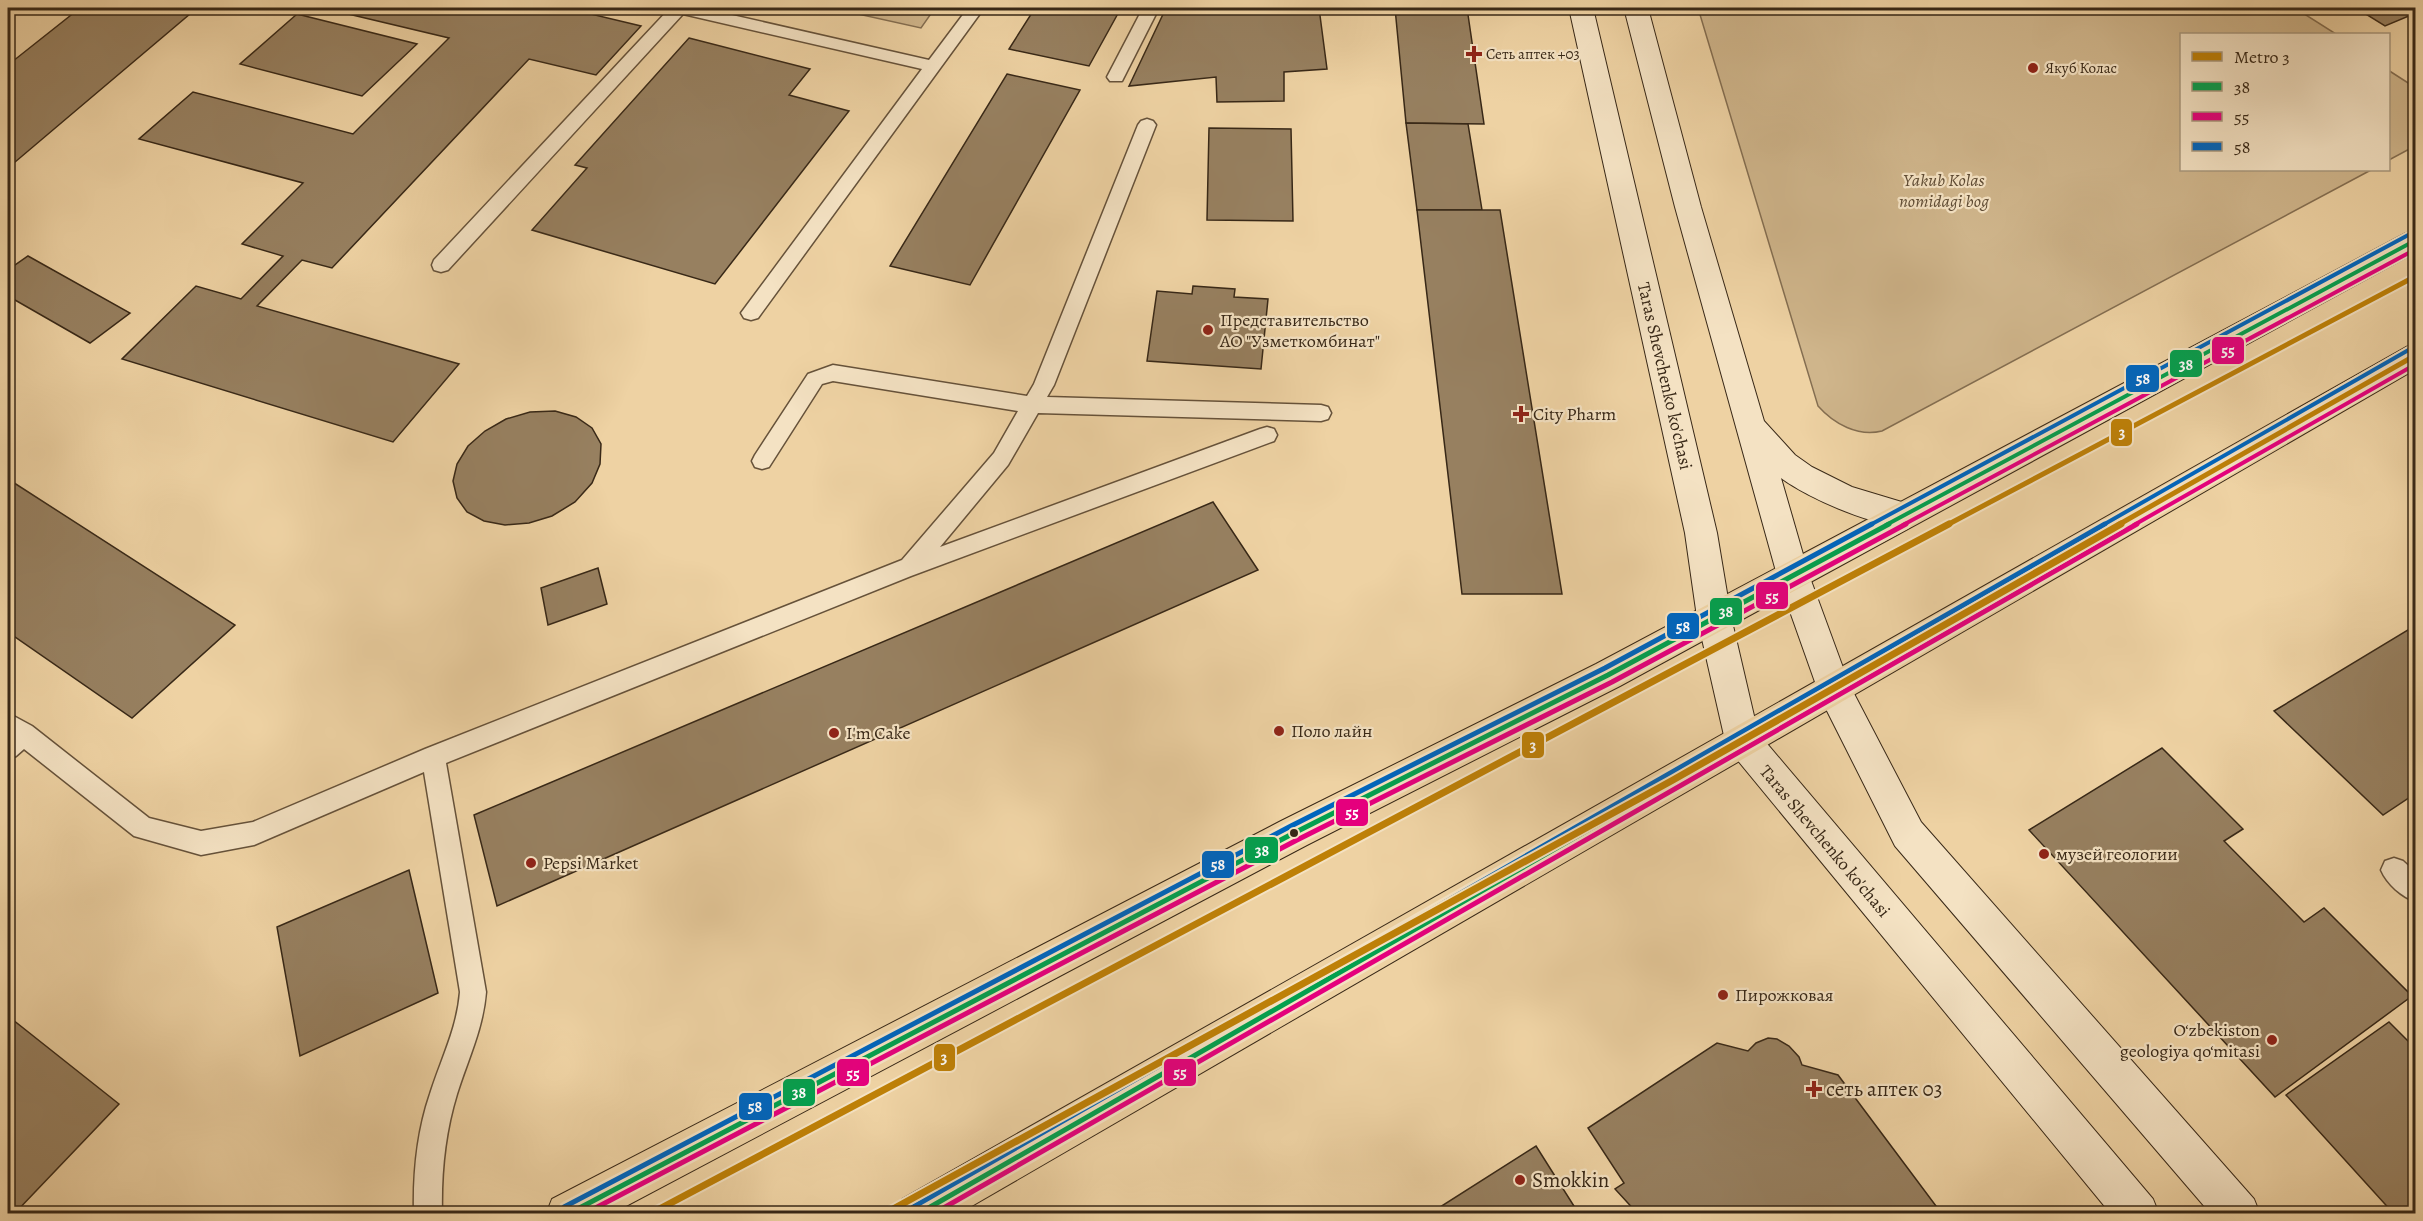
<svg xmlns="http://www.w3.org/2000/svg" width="2423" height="1221" font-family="Alegreya,serif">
  <rect width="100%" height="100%" fill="#eed2a3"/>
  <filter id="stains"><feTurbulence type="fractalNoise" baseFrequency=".00333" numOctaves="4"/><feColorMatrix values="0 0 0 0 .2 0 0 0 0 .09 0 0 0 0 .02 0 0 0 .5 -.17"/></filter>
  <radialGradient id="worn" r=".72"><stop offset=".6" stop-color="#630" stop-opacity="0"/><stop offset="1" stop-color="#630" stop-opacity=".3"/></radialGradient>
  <g fill="#cfb58b" stroke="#846e51" stroke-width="1.5">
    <path d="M 831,8 L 935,8 L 921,28 Z"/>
    <path d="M 1698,8 L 2295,8 L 2336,34 L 2182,34 L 2182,170 L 2371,170 L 1882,431 C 1858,437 1834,424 1818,406 Z"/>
    <path d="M 2388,70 L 2416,88 L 2415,146 L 2389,160 Z"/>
  </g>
  <g fill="#978060" stroke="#382817" stroke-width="1.5">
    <path d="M 80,8 L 197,8 L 8,168 L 8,65 Z"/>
    <path d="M 323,8 L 582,8 L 578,11 L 641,26 L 596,75 L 529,59 L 332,268 L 302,260 L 257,306 L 459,364 L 393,442 L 122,359 L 196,286 L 241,299 L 283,256 L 242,244 L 303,183 L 139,139 L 193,92 L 353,134 L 449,38 Z"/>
    <path d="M 1035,8 L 1121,8 L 1089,66 L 1009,49 Z"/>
    <path d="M 1166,8 L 1319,8 L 1327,69 L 1284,72 L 1284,101 L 1217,102 L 1216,77 L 1129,86 Z"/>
    <path d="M 1395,8 L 1467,8 L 1484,124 L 1406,123 Z"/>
    <path d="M 2356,8 L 2416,8 L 2416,13 L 2385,26 Z"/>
    <path d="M 297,14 L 417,44 L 362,96 L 240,64 Z"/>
    <path d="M 689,38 L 810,69 L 789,95 L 849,111 L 715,284 L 532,230 L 587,168 L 575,165 Z"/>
    <path d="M 1007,74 L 1080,90 L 970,285 L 890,266 Z"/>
    <path d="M 1406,123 L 1468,124 L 1482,210 L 1417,210 Z"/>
    <path d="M 1209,128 L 1291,129 L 1293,221 L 1207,220 Z"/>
    <path d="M 1417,210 L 1500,210 L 1562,594 L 1462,594 Z"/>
    <path d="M 28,256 L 130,313 L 90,343 L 8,296 L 8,270 Z"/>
    <path d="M 1193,286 L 1235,289 L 1234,297 L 1268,299 L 1261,369 L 1147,361 L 1157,291 L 1192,294 Z"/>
    <path d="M 555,411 L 576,417 L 592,428 L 601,444 L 600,464 L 592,483 L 575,502 L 552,516 L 529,523 L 505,525 L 484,521 L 467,512 L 457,498 L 453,481 L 457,464 L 468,446 L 485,431 L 506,419 L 530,412 Z"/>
    <path d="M 8,479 L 235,625 L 132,718 L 8,632 Z"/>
    <path d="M 1213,502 L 1258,570 L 497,906 L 474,815 Z"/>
    <path d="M 598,568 L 607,604 L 548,625 L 541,588 Z"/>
    <path d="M 2416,625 L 2416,793 L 2383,815 L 2274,711 Z"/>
    <path d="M 2162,748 L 2243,829 L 2224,841 L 2304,922 L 2324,908 L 2412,996 L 2275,1097 L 2029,830 Z"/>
    <path d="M 409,870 L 438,993 L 300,1056 L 277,927 Z"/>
    <path d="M 8,1016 L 119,1104 L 14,1214 L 8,1214 Z"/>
    <path d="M 2389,1022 L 2416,1049 L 2416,1214 L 2394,1214 L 2286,1095 Z"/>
    <path d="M 1768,1038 L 1777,1039 L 1789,1046 L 1799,1057 L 1802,1065 L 1838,1075 L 1942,1214 L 1638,1214 L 1615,1189 L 1624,1183 L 1588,1128 L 1717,1043 L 1748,1051 L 1756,1043 Z"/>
    <path d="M 1536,1146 L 1579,1214 L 1429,1214 Z"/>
  </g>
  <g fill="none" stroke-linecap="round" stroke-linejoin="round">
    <defs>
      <g id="lane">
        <path d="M 670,8 L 701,8 L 929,60 L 968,8 L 984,8 L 758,318 L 751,320 L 744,318 L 741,313 L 922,69 L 683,14 L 448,270 L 441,272 L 434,270 L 432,265 L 434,260 Z"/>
        <path d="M 1143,8 L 1159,8 L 1122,81 L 1110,81 L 1107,77 Z"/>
        <path d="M 1147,119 L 1153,121 L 1156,125 L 1054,385 L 1047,397 L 1321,405 L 1328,407 L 1331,413 L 1328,419 L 1321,421 L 1038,413 L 1008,465 L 940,547 L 1260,429 L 1267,427 L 1274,429 L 1277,435 L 1274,441 L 911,576 L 446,763 L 486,992 C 483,1029 468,1059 457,1094 C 445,1133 441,1173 442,1214 L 414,1214 C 413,1173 417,1132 430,1094 C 441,1059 457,1029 460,992 L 424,772 L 254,845 L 201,855 L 134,836 L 24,749 L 16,756 L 8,759 L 8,713 L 32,726 L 149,818 L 201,831 L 253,822 L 425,749 L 902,560 L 994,453 L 1018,411 L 833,381 L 822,384 L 769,467 L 762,469 L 755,467 L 752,461 L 755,455 L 808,374 L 833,365 L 1027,396 L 1034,384 L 1138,125 L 1141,121 Z"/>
        <path d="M 2394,858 L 2403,861 L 2416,873 L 2416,902 C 2402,897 2387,884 2381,870 L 2385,861 Z"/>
      </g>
      <g id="secondary">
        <path d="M 1569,8 L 1593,8 L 1717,533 L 1731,617 L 1758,733 L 2153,1199 L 2159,1214 L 2111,1214 L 1730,751 L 1725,740 L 1697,617 L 1685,533 Z"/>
        <path d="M 1624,8 L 1648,8 L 1701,207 L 1764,421 L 1795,455 L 1812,467 L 1852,487 L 1915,506 L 1920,515 L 1915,524 C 1886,534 1806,497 1781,478 L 1809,575 L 1849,684 L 1921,822 L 2254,1199 L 2260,1214 L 2211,1214 L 1895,846 L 1821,699 L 1777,575 L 1675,207 Z"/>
      </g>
      <g id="primary">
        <path d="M 2416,230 L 2416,252 L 1620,686 L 1307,845 L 611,1214 L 546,1214 L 552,1199 L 1281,821 L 1596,664 L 2406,233 Z"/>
        <path d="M 2416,344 L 2416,369 L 958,1214 L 896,1214 L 902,1199 L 2406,347 Z"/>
      </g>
    </defs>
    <use href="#lane" stroke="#66523a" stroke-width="3"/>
    <use href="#secondary" stroke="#382817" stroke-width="2"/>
    <use href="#primary" stroke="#382817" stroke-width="2"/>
    <use href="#lane" fill="#f4e2c3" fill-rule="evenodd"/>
    <use href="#secondary" fill="#f4e2c3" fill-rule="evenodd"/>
    <use href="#primary" fill="#eed2a3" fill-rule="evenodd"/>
    <defs>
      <g id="bus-1-far1">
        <path d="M 1886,525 L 2416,240"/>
        <path d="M 2119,525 L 2416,355"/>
      </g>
      <g id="bus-1">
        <path d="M 568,1214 L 1294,833 L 1608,675 L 1889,524"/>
        <path d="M 918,1214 L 2122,524"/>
      </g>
      <g id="bus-2-far1">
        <path d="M 1903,525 L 2416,249"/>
        <path d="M 2134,525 L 2416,364"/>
      </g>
      <g id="bus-2">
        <path d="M 584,1214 L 1297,840 L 1612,682 L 1906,524"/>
        <path d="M 933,1214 L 2137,524"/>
      </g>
      <g id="bus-3-far1">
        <path d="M 1870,525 L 2412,233"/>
        <path d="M 2103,525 L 2412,348"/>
      </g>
      <g id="bus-3">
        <path d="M 564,1207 L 1291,826 L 1605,668 L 1872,524"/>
        <path d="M 913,1207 L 2105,524"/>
      </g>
    </defs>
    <use href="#bus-1-far1" stroke="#f4e2c3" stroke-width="8"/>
    <use href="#bus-1" stroke="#f4e2c3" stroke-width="10"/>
    <use href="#bus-2-far1" stroke="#f4e2c3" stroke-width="8"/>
    <use href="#bus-2" stroke="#f4e2c3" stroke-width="10"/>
    <use href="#bus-3-far1" stroke="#f4e2c3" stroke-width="8"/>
    <use href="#bus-3" stroke="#f4e2c3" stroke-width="10"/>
    <use href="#bus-1-far1" stroke="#03a04e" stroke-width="4"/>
    <use href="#bus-1" stroke="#03a04e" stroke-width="5"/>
    <use href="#bus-2-far1" stroke="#e5007d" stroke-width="4"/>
    <use href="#bus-2" stroke="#e5007d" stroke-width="5"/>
    <use href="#bus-3-far1" stroke="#0065bd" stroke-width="4"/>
    <use href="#bus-3" stroke="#0065bd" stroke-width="5"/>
    <defs>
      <g id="metro-1-far1">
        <path d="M 1947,525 L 2416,276"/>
        <path d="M 2118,525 L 2416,355"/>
      </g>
      <g id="metro-1">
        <path d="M 650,1214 L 1949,524"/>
        <path d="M 884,1214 L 1673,780 L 2121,524"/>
      </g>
    </defs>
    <use href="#metro-1-far1" stroke="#f4e2c3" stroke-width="9"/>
    <use href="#metro-1" stroke="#f4e2c3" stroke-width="11"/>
    <use href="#metro-1-far1" stroke="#be8007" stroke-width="5"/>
    <use href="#metro-1" stroke="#be8007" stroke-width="7"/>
  </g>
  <g fill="#8f2418" stroke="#f4e2c3" stroke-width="2">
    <path d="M1471 45h6v6h6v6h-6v6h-6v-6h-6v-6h6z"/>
    <circle cx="2033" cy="68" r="6"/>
    <circle cx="1208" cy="330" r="6"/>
    <path d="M1518 405h6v6h6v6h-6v6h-6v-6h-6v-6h6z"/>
    <circle cx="1279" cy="731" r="6"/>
    <circle cx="834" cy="733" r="6"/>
    <circle cx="2044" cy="854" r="6"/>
    <circle cx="531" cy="863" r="6"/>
    <circle cx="1723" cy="995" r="6"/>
    <circle cx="2272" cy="1040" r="6"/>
    <path d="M1811 1080h6v6h6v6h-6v6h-6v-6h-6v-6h6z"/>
    <circle cx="1520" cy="1180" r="6"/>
  </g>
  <circle fill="#382817" stroke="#f4e2c3" stroke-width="2" cx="1294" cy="833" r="5"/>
  <g text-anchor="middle" stroke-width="4.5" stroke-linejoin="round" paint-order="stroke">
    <g font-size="15" fill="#382817" stroke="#f4e2c3" text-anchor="start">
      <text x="1486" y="59">Сеть аптек +03</text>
      <text x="2045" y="73">Якуб Колас</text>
    </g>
    <g font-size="18" font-style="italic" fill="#5e4b34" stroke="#f4e2c3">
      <text x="1944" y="186">Yakub Kolas<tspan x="1944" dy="21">nomidagi bog</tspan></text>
    </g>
    <g font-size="18" fill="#382817" stroke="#f4e2c3" text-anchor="start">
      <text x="1220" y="326">Представительство<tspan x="1220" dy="21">АО "Узметкомбинат"</tspan></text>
      <text x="1533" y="420">City Pharm</text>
      <text x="1291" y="737">Поло лайн</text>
      <text x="846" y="739">I'm Cake</text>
      <text x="2056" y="860">музей геологии</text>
      <text x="543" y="869">Pepsi Market</text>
      <text x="1735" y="1001">Пирожковая</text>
      <text x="2260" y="1036" text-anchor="end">O‘zbekiston<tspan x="2260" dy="21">geologiya qo‘mitasi</tspan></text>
    </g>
    <g font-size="18" fill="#382817" stroke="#f4e2c3">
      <text transform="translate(1665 376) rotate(77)" y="6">Taras Shevchenko ko'chasi</text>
      <text transform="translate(1825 841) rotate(50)" y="6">Taras Shevchenko ko'chasi</text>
    </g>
    <g font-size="21" fill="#382817" stroke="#f4e2c3" text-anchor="start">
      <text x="1826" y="1096">сеть аптек 03</text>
      <text x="1532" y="1187">Smokkin</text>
    </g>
  </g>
  <g stroke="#f4e2c3" stroke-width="2">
    <rect x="2211" y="336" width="34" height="29" rx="6" fill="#e5007d"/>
    <rect x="2169" y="349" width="34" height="29" rx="6" fill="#03a04e"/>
    <rect x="2125" y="364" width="35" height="29" rx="6" fill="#0065bd"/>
    <rect x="2110" y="418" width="23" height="29" rx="6" fill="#be8007"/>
    <rect x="1755" y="581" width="34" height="29" rx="6" fill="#e5007d"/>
    <rect x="1709" y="597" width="34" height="29" rx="6" fill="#03a04e"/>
    <rect x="1666" y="612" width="34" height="28" rx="6" fill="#0065bd"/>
    <rect x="1521" y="731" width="24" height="28" rx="6" fill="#be8007"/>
    <rect x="1335" y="798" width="34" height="29" rx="6" fill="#e5007d"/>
    <rect x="1244" y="836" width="35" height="28" rx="6" fill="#03a04e"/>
    <rect x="1201" y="850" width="34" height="29" rx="6" fill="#0065bd"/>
    <rect x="933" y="1043" width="23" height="29" rx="6" fill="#be8007"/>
    <rect x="1163" y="1058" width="34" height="29" rx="6" fill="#e5007d"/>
    <rect x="836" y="1058" width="34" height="29" rx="6" fill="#e5007d"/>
    <rect x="782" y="1078" width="34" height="29" rx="6" fill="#03a04e"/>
    <rect x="738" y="1092" width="35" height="29" rx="6" fill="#0065bd"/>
  </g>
  <g font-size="16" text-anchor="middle" font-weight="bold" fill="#fff">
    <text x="2228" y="356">55</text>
    <text x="2186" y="370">38</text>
    <text x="2143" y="384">58</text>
    <text x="2122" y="438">3</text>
    <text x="1772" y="602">55</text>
    <text x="1726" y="617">38</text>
    <text x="1683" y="632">58</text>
    <text x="1533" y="751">3</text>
    <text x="1352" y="818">55</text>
    <text x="1262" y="856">38</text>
    <text x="1218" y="870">58</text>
    <text x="944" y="1063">3</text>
    <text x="1180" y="1078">55</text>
    <text x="853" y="1079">55</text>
    <text x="799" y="1098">38</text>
    <text x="755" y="1112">58</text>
  </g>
  <rect width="2423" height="1221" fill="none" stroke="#eed2a3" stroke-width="30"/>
  <rect x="9" y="9" width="2405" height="1203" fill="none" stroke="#382817" stroke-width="3"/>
  <rect x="15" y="15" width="2393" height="1191" fill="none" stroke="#382817" stroke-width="1.5"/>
  <rect x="2180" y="33" width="210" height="138" fill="#f4e2c3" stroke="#a9987e" stroke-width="1.5"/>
  <rect x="2192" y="52" width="30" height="9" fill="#be8007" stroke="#a9987e" stroke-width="1.5"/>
  <text x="2234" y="63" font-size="18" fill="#382817">Metro 3</text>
  <rect x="2192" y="82" width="30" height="9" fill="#03a04e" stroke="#a9987e" stroke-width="1.5"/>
  <text x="2234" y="93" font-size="18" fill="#382817">38</text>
  <rect x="2192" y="112" width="30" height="9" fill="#e5007d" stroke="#a9987e" stroke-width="1.5"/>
  <text x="2234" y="123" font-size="18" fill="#382817">55</text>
  <rect x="2192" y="142" width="30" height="9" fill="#0065bd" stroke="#a9987e" stroke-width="1.5"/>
  <text x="2234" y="153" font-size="18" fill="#382817">58</text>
  <rect width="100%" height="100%" filter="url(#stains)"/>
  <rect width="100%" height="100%" fill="url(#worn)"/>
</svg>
